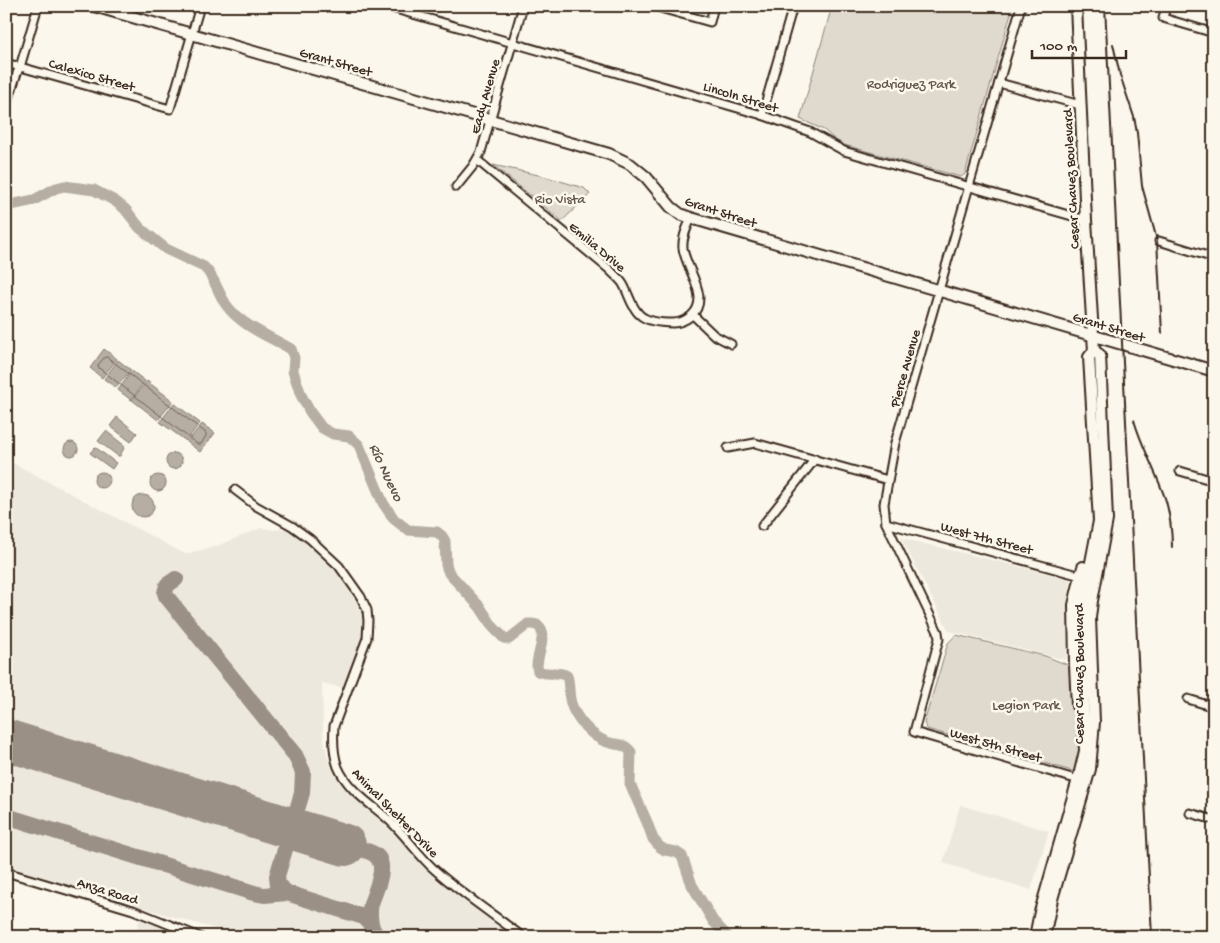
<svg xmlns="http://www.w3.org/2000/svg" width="1220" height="943" font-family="'Gochi Hand',sans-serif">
  <rect width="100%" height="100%" fill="#fbf7ec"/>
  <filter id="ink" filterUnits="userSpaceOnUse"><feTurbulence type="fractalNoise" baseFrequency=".02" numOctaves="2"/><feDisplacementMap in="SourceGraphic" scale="10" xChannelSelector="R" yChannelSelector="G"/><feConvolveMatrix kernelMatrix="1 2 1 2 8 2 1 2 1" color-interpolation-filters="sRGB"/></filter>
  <g filter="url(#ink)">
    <g fill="#ede8dd">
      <path d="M 13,463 L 185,554 L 217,546 L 261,528 L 274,530 L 287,528 L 291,529 L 319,552 L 332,565 L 350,586 L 359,603 L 364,623 L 362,639 L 343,688 L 322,683 L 323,733 L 327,756 L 333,770 L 348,792 L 392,831 L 435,877 L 515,937 L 243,937 L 6,868 L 6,464 Z"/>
      <path d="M 901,538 L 1070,579 L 1066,660 L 949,631 Z"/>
      <path d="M 960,805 L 1049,831 L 1031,890 L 943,863 Z"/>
      <path d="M 141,913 L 200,937 L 135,937 Z"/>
    </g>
    <g fill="#dfd9ce" stroke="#8d8276">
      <path d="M 832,6 L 1013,6 L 965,174 L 961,177 L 844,145 L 834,139 L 824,130 L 800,119 Z"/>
      <path d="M 493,165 L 543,176 L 584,188 L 590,194 L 562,221 Z"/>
      <path d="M 956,635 L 1045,656 L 1078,669 L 1082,731 L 1079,771 L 1072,771 L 927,729 L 924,723 L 948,643 Z"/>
    </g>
    <g fill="#b6aea2" stroke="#85796d">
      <path d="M 104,349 L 117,359 L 102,378 L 90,368 Z"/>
      <path d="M 118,360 L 131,370 L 116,388 L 104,379 Z"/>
      <path d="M 6,362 L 10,445 L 6,449 Z"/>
      <path d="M 132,371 L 145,381 L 131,400 L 118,390 Z"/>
      <path d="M 147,381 L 173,401 L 158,420 L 132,400 Z"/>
      <path d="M 174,403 L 200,423 L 186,441 L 160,422 Z"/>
      <path d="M 117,417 L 137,433 L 131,442 L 110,426 Z"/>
      <path d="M 202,424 L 215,433 L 200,452 L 187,442 Z"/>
      <path d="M 106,431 L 125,446 L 120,456 L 118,456 L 98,441 Z"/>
      <circle cx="71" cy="449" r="7"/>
      <path d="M 95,447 L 116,463 L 112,469 L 90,453 Z"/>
      <circle cx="174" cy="461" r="8"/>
      <circle cx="102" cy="480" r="8"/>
      <circle cx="158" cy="483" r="8"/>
      <circle cx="143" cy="506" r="11"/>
    </g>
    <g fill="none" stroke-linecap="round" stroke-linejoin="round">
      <path stroke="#6c5f53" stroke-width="1" d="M 107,357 L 206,433 L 206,436 L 201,444 L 197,444 L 99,368 L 98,365 L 104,358 Z"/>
      <path stroke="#b6aea2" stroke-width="11" d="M 6,206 L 34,200 L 56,188 L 64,186 L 94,190 L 115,201 L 125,209 L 140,228 L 166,249 L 204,267 C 215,277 218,294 227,306 C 243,327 269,336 291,349 L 294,358 L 293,371 L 301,395 L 310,412 L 322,428 L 333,434 L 349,436 L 359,445 L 383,503 L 394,519 L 408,530 L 437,532 L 442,536 L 445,541 L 446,565 L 449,573 L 480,607 L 493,627 L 504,638 L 509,639 L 528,624 C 557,622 532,659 538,671 C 548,676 557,670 567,676 C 570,684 568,694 571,703 C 575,718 592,737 607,742 C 617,746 624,742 631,752 L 630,784 L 647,822 L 653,839 L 660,847 L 665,850 L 676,852 L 682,856 L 692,885 L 713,921 L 728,937"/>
      <g stroke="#9b9085" stroke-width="16">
        <path d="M 176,579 L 167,585 L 165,593 L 166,596 L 295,755 L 303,772 L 302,793 L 277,876 L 278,885 L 287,893 L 364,917 L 369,922 L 377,937"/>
        <path d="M 6,747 L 17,744 L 28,746"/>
        <path d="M 6,816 L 254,893 L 264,895 L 287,893"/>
        <path d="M 345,845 C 354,847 364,849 372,853 C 391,862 375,890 371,904 C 369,912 370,920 372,928"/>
      </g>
      <path stroke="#9b9085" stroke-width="42" d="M 6,740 L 345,845"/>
      <defs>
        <g id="street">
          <path d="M 385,6 L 762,115 L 810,132 L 844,151 L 1086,220"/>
          <path d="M 653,6 L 710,22 L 714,6"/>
          <path d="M 1021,6 L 895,443 L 884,504 L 886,523 L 938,632 L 939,639 L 914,732 L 1072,778"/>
          <path d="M 1166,6 L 1163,18 L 1214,33"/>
          <path d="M 6,63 L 170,109 L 200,6"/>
          <path d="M 999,83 L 1080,105"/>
          <path d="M 9,98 L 17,73 L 20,67 L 38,6"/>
          <path d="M 762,115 L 793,6"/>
          <path d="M 477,160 L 610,270 C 614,275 620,279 623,284 C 629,294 631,307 640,315 C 648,322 663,323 673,323 C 680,323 686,320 691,316 C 712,298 685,268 683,248 C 682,237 687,228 691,218"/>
          <path d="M 456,187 L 473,166 L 481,152 L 523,6"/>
          <path d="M 1159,241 L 1214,258"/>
          <path d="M 693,315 L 714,335 L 731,344"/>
          <path d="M 728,448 L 755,443 L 888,480"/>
          <path d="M 1180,471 L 1214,481"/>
          <path d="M 235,490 L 256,506 L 292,526 L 310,539 L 339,566 L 361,597 L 367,610 L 368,621 L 367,638 L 334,726 C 333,740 333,754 338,767 C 348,791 373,805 391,822 C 407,837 418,855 435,870 C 462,894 494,915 523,937"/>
          <path d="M 886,523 L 1081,576"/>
          <path d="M 762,526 L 815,459"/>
          <path d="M 1188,699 L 1214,707"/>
          <path d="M 1190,813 L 1214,820"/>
          <path d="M 6,872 L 133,910 L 200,937"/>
        </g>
        <g id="secondary">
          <path d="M 94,6 L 609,154 L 630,164 L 646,177 L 671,207 L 680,214 L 691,218 L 1214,371"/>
          <path d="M 1077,706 L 1075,665 L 1074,605 L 1083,567"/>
          <path d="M 1035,937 L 1040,912 L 1079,776 L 1085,751 L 1081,614 L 1099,521 L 1089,357 L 1094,351 L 1086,220 L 1076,6"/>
          <path d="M 1044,937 L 1052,899 L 1090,769 L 1094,722 L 1090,618 L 1092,601 L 1107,520 L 1100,355 L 1094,351"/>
        </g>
      </defs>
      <use href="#street" stroke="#3b2a1e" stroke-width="11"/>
      <use href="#secondary" stroke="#3b2a1e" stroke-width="14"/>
      <use href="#street" stroke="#fbf7ec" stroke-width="7"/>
      <use href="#secondary" stroke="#fbf7ec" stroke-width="10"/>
      <g stroke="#3b2a1e" stroke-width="2">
        <path d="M 1105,6 L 1152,937"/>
        <path d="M 1113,44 L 1120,75 L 1134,117 L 1137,133 L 1142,186 L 1157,240 L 1162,333"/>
        <path d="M 1134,420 C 1142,448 1157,473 1166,501 C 1170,516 1172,532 1172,547"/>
      </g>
    </g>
  </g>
  <g text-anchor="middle" stroke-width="5" stroke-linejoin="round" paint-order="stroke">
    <g font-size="14" fill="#3b2a1e" stroke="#fbf7ec">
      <text transform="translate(336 61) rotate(16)" y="5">Grant Street</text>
      <text transform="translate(92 74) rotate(16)" y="5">Calexico Street</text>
      <text transform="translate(484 96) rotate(-74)" y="5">Eady Avenue</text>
      <text transform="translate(741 96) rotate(17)" y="5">Lincoln Street</text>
      <text transform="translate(1070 179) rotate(-93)" y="5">Cesar Chavez Boulevard</text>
      <text transform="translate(721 211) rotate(18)" y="5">Grant Street</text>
      <text transform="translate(598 246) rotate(40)" y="5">Emilia Drive</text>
      <text transform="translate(1109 326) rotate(17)" y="5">Grant Street</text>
      <text transform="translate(904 368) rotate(-74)" y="5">Pierce Avenue</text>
      <text transform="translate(987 537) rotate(15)" y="5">West 7th Street</text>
      <text transform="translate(1078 674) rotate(-90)" y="5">Cesar Chavez Boulevard</text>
      <text transform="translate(996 744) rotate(16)" y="5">West 5th Street</text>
      <text transform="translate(396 812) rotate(46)" y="5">Animal Shelter Drive</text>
      <text transform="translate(108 890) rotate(17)" y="5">Anza Road</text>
    </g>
    <g font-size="14" fill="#64564a" stroke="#fbf7ec">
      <text x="911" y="88">Rodriguez Park</text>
      <text x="560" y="203">Rio Vista</text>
      <text x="1026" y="709">Legion Park</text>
    </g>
    <g font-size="15" font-style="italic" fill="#605246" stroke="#fbf7ec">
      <text transform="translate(387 472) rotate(65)" y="5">Río Nuevo</text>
    </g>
  </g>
  <rect width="1220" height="943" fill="none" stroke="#fbf7ec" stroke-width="25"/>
  <rect x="12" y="12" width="1195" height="918" fill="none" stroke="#3b2a1e" stroke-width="2" filter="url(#ink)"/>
  <path d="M1032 50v8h94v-8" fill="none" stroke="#3b2a1e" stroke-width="2.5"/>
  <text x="1040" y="50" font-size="15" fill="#3b2a1e" stroke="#fbf7ec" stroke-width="4" paint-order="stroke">100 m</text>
</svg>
